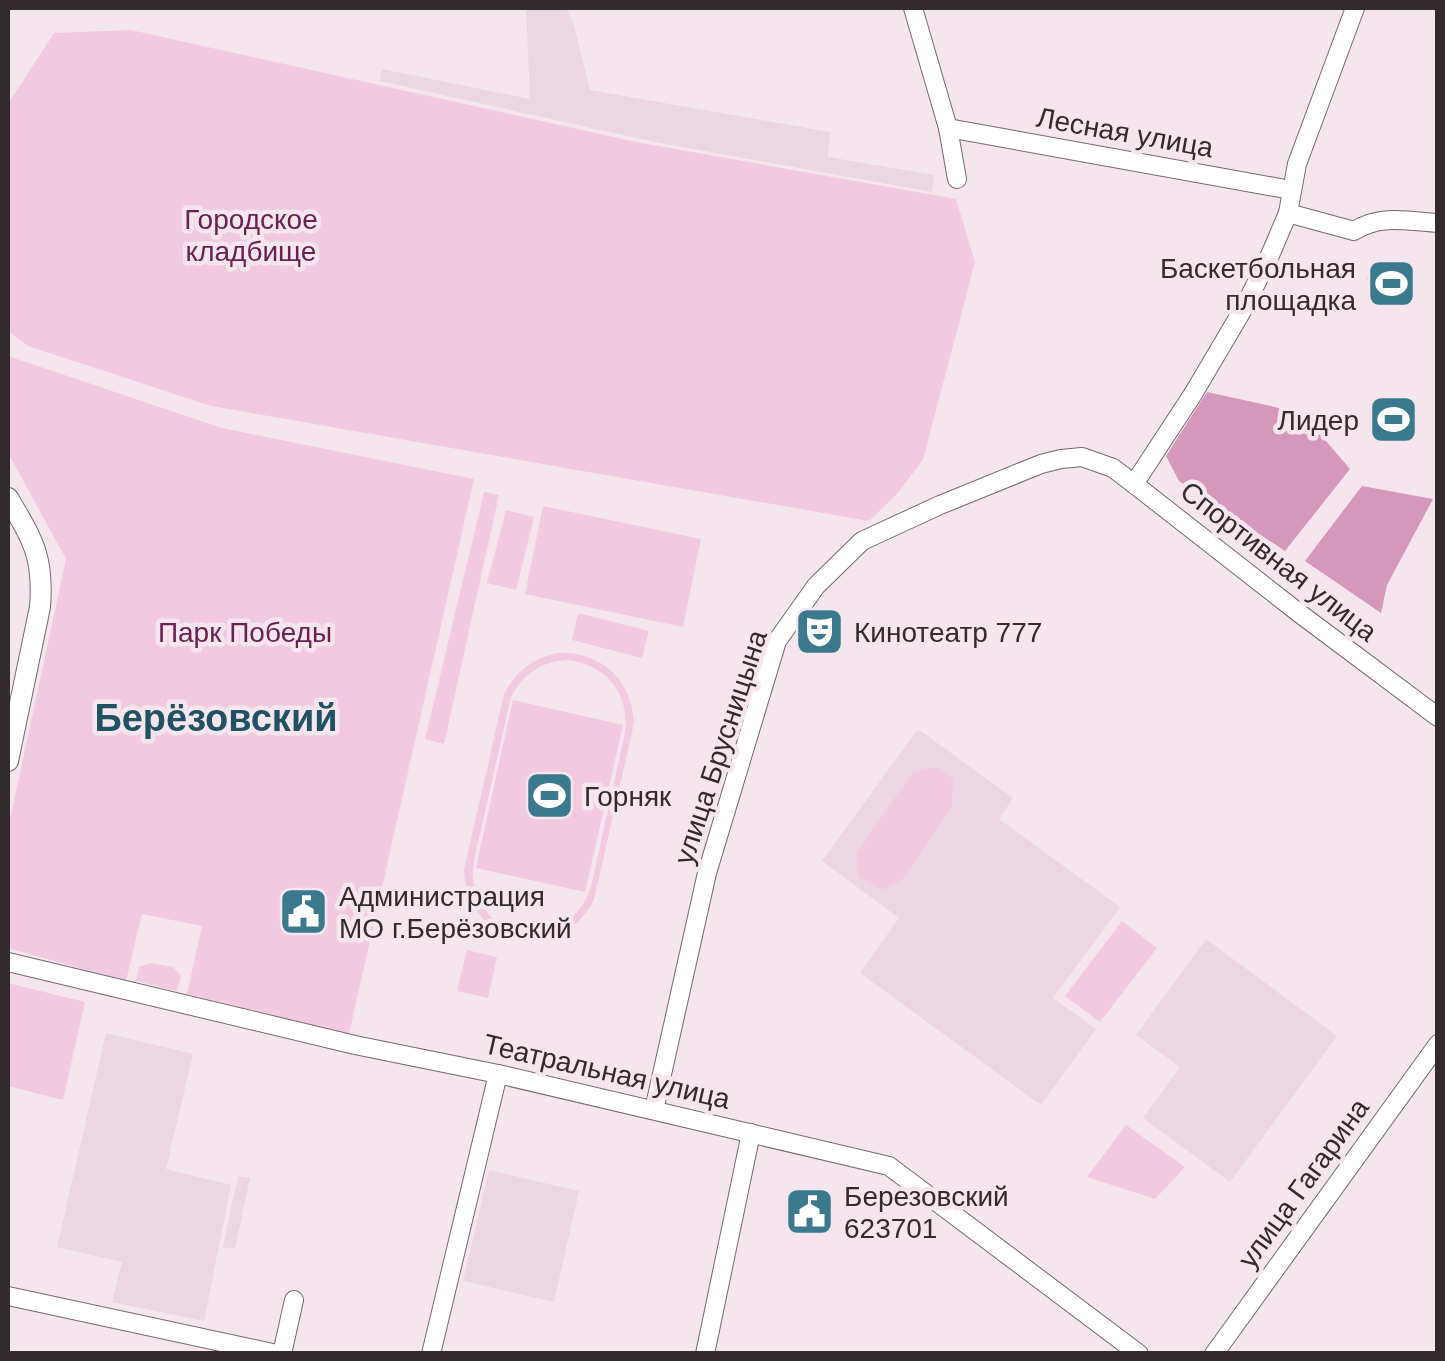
<svg xmlns="http://www.w3.org/2000/svg" width="1445" height="1361" font-family="Arial,sans-serif">
  <rect width="100%" height="100%" fill="#f5e6ed"/>
  <g fill="#ecd6e1">
    <path d="M 526,8 L 566,8 L 574,25 L 590,90 L 830,132 L 828,157 L 934,175 L 932,192 L 655,142 L 380,81 L 382,69 L 530,99 Z"/>
    <path d="M 918,729 L 1013,798 L 999,819 L 1120,907 L 1053,998 L 1096,1029 L 1041,1105 L 860,973 L 899,918 L 822,861 Z"/>
    <path d="M 1206,939 L 1337,1036 L 1230,1182 L 1143,1118 L 1180,1067 L 1136,1035 Z"/>
    <path d="M 106,1033 L 193,1054 L 166,1169 L 231,1185 L 204,1321 L 112,1302 L 122,1262 L 57,1247 Z"/>
    <path d="M 489,1170 L 579,1191 L 554,1302 L 463,1281 Z"/>
    <path d="M 238,1176 L 250,1178 L 235,1249 L 223,1247 Z"/>
  </g>
  <g fill="#f2cadf" fill-rule="evenodd">
    <path d="M 131,30 L 636,142 L 956,199 L 975,262 L 923,460 L 896,495 L 869,521 L 211,406 L 28,346 L 8,331 L 8,104 L 54,33 Z"/>
    <path d="M 1378,262 L 1415,289 L 1403,306 L 1366,279 Z"/>
    <path d="M 8,356 L 222,428 L 474,479 L 349,1034 L 187,994 L 202,926 L 142,914 L 126,981 L 8,948 L 8,829 L 66,559 L 8,453 Z"/>
    <path d="M 484,492 L 499,495 L 444,744 L 425,739 Z"/>
    <path d="M 543,506 L 701,539 L 683,627 L 525,594 Z"/>
    <path d="M 506,510 L 534,517 L 516,590 L 487,583 Z"/>
    <path d="M 578,613 L 649,631 L 642,658 L 572,640 Z"/>
    <path d="M 558,653 C 602,651 632,680 634,723 L 594,900 C 558,968 468,947 464,870 L 504,694 C 516,671 533,658 558,653 ZM 569,660 C 608,666 630,695 625,733 L 591,887 C 566,962 463,939 474,860 L 511,697 C 524,673 542,661 569,660 Z"/>
    <path d="M 513,700 L 623,725 L 585,892 L 476,868 Z"/>
    <path d="M 936,767 L 953,779 L 952,807 L 901,881 L 881,890 L 858,877 L 857,853 L 912,773 Z"/>
    <path d="M 1122,921 L 1157,948 L 1100,1022 L 1065,996 Z"/>
    <path d="M 467,950 L 497,957 L 488,998 L 457,991 Z"/>
    <path d="M 151,963 L 173,967 L 181,976 L 177,991 L 136,981 L 139,967 Z"/>
    <path d="M 8,983 L 85,1002 L 63,1100 L 8,1086 Z"/>
    <path d="M 1126,1125 L 1185,1167 L 1155,1199 L 1087,1177 Z"/>
  </g>
  <g fill="#d698ba">
    <path d="M 1207,392 L 1302,413 L 1350,469 L 1285,551 L 1179,481 L 1166,456 Z"/>
    <path d="M 1362,486 L 1433,499 L 1387,585 L 1381,613 L 1305,561 Z"/>
  </g>
  <g fill="none" stroke-linecap="round" stroke-linejoin="round">
    <defs>
      <g id="minor">
        <path d="M 913,8 L 948,128 L 957,179"/>
        <path d="M 948,128 L 1291,190"/>
        <path d="M 1288,213 L 1354,231 C 1380,214 1408,221 1438,223"/>
        <path d="M 1134,484 L 1193,394 L 1245,306 L 1271,253 L 1288,213 L 1297,164 L 1355,8"/>
        <path d="M 8,962 L 355,1045 L 498,1074 L 889,1166 L 1139,1354"/>
        <path d="M 654,1110 L 707,873 L 777,641 L 816,586 L 862,541 L 940,505 L 1041,464 L 1061,459 L 1082,457 L 1113,468 L 1134,484 L 1299,613 L 1438,717"/>
        <path d="M 8,1296 L 277,1354"/>
        <path d="M 282,1354 L 294,1300"/>
        <path d="M 431,1354 L 498,1074"/>
        <path d="M 705,1354 L 751,1133"/>
        <path d="M 1214,1354 L 1438,1044"/>
      </g>
      <path id="major" d="M 8,498 C 33,540 44,557 40,607 L 8,761"/>
    </defs>
    <use href="#minor" stroke="#75686f" stroke-width="20"/>
    <use href="#major" stroke="#75686f" stroke-width="22"/>
    <use href="#minor" stroke="#fff" stroke-width="18"/>
    <use href="#major" stroke="#fff" stroke-width="20"/>
  </g>
  <defs>
    <symbol id="stadium-square" viewBox="-11 -11 22 22"><rect x="-9" y="-9" width="18" height="18" rx="4" fill="#3b798f" stroke="#f5e6ed"/><path d="M0-5a6.5 5 0 1 0 0 10a6.5 5 0 1 0 0-10ZM-3.5-1.8h7v3.6h-7Z" fill="#fff"/></symbol>
    <symbol id="theatre-square" viewBox="-11 -11 22 22"><rect x="-9" y="-9" width="18" height="18" rx="4" fill="#3b798f" stroke="#f5e6ed"/><path d="M-5-5.5Q0-4 5-5.5V0Q5 5 0 6Q-5 5-5 0ZM-3.3-2.5H-1v1.5H-3.3ZM1-2.5H3.3v1.5H1ZM-2.8 1Q0 5.5 2.8 1Z" fill="#fff"/></symbol>
    <symbol id="civic-square" viewBox="-11 -11 22 22"><rect x="-9" y="-9" width="18" height="18" rx="4" fill="#3b798f" stroke="#f5e6ed"/><path d="M-.6-6.5H3V-4.5H.6V-3L4-1V1h2V6H-6V1h2V-1L-.6-3ZM-1.2 2.5V6h2.4V2.5Z" fill="#fff"/></symbol>
  </defs>
  <g fill-rule="evenodd">
    <use href="#stadium-square" x="1364" y="256" width="55" height="55"/>
    <use href="#stadium-square" x="1366" y="392" width="55" height="55"/>
    <use href="#theatre-square" x="792" y="604" width="55" height="55"/>
    <use href="#stadium-square" x="522" y="768" width="55" height="55"/>
    <use href="#civic-square" x="276" y="884" width="55" height="55"/>
    <use href="#civic-square" x="782" y="1184" width="55" height="55"/>
  </g>
  <g text-anchor="middle" stroke-width="9" stroke-linejoin="round" paint-order="stroke">
    <g font-size="28" fill="#312b2e" stroke="#f5e6ed">
      <text transform="translate(1125 132) rotate(10)" y="10">Лесная улица</text>
      <text transform="translate(1279 561) rotate(38)" y="10">Спортивная улица</text>
      <text transform="translate(720 747) rotate(-72)" y="10">улица Брусницына</text>
      <text transform="translate(607 1071) rotate(13)" y="10">Театральная улица</text>
      <text transform="translate(1303 1183) rotate(-54)" y="10">улица Гагарина</text>
    </g>
    <g font-size="28" fill="#6a214f" stroke="#f5e6ed">
      <text x="251" y="229">Городское<tspan x="251" dy="32">кладбище</tspan></text>
      <text x="245" y="642">Парк Победы</text>
    </g>
    <g font-size="28" fill="#312b2e" stroke="#f5e6ed" text-anchor="start">
      <text x="1356" y="278" text-anchor="end">Баскетбольная<tspan x="1356" dy="32">площадка</tspan></text>
      <text x="1359" y="430" text-anchor="end">Лидер</text>
      <text x="854" y="642">Кинотеатр 777</text>
      <text x="584" y="806">Горняк</text>
      <text x="339" y="906">Администрация<tspan x="339" dy="32">МО г.Берёзовский</tspan></text>
      <text x="844" y="1206">Березовский<tspan x="844" dy="32">623701</tspan></text>
    </g>
    <g font-size="38" font-weight="bold" fill="#205263" stroke="#f5e6ed">
      <text x="216" y="731">Берёзовский</text>
    </g>
  </g>
  <rect width="1445" height="1361" fill="none" stroke="#312b2e" stroke-width="20"/>
</svg>
